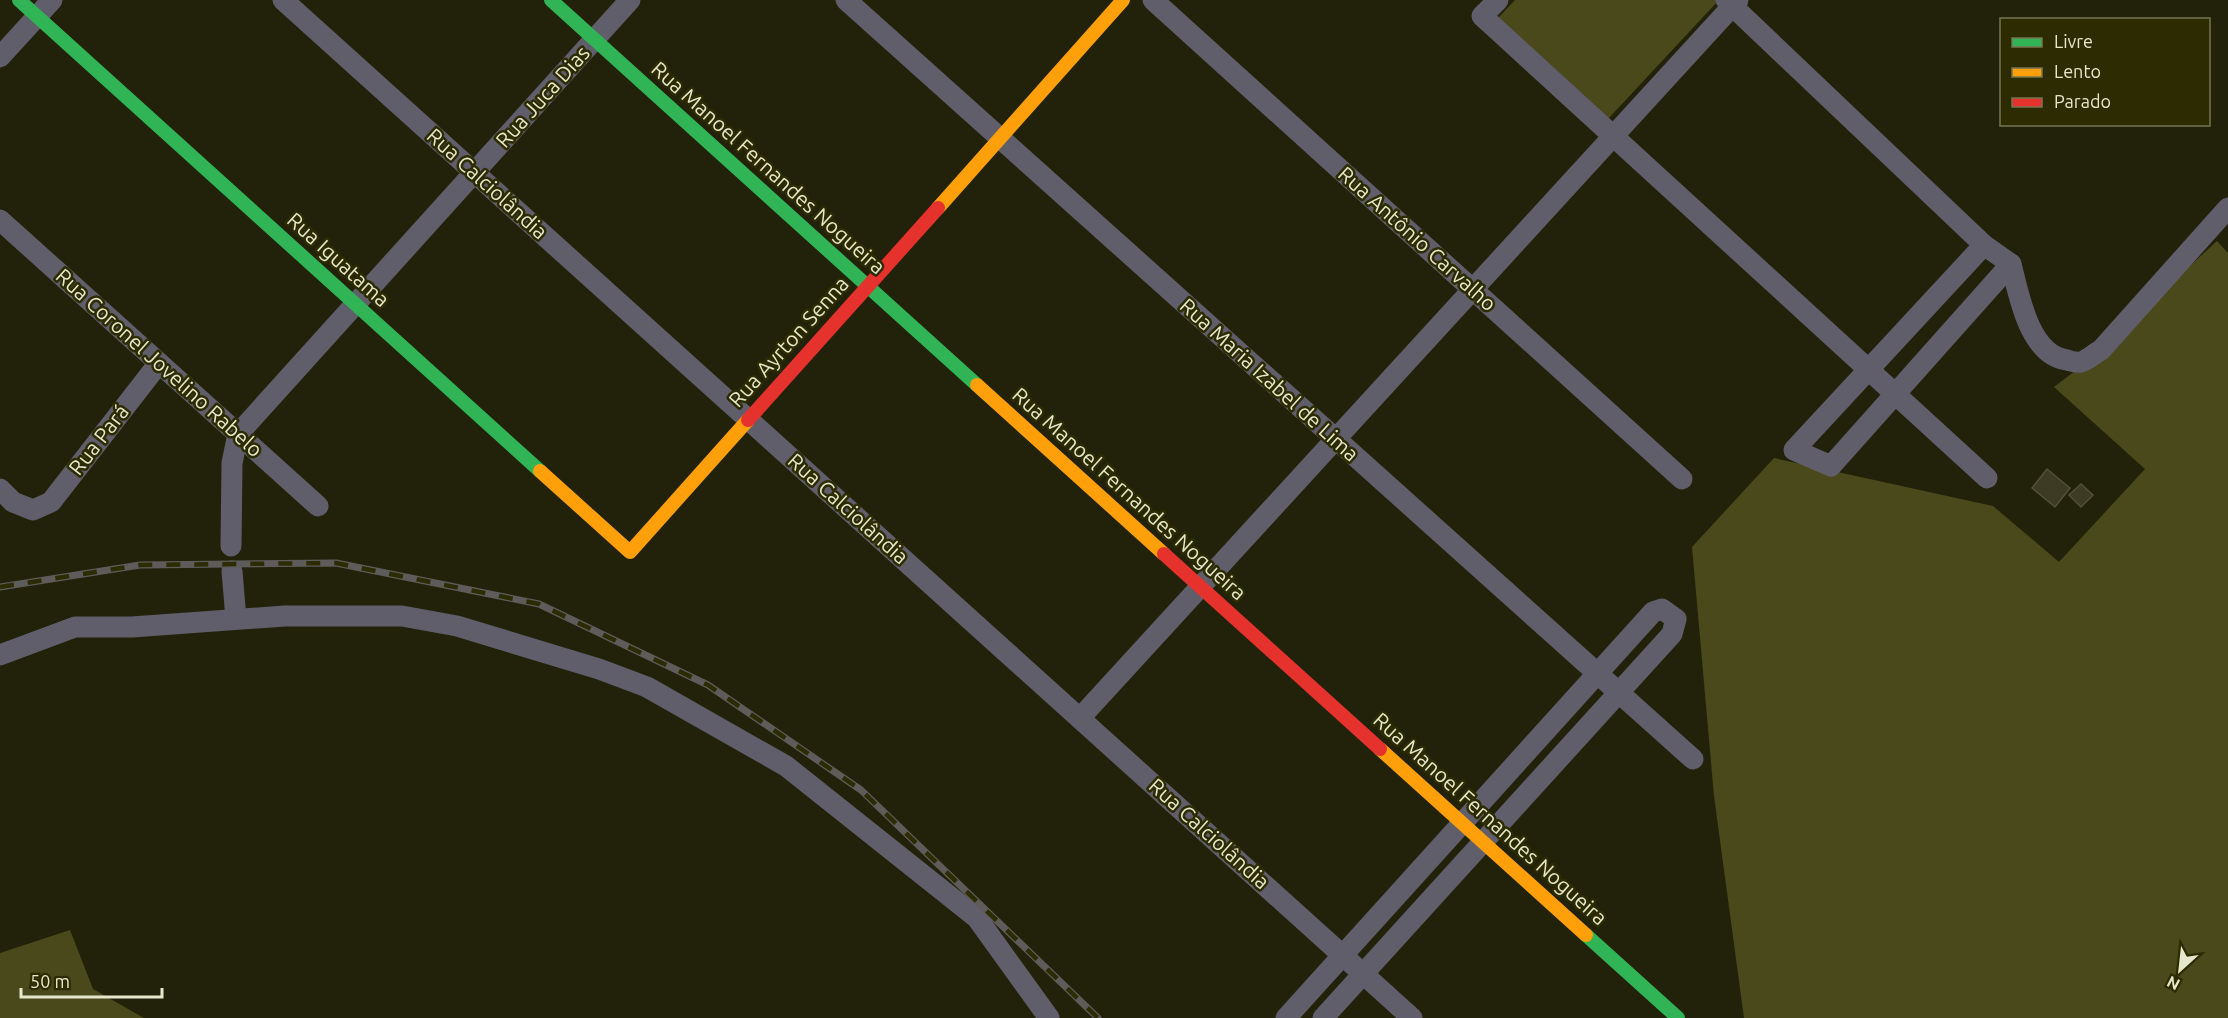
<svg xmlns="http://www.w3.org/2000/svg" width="2228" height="1018" font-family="Ubuntu,sans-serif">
  <rect width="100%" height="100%" fill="#22220b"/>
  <g fill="#4a491b">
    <path d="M 1515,0 L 1717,0 L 1718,1 L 1608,119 L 1498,18 Z"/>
    <path d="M 2217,241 L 2228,253 L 2228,1018 L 1744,1018 L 1714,796 L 1692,547 L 1774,458 L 1993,506 L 2059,562 L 2145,469 L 2054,387 L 2109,345 L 2145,307 Z"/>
    <path d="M 70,930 L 93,989 L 144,1018 L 0,1018 L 0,953 Z"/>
  </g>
  <g fill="#3e3b24" stroke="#524f3a" stroke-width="1.5">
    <path d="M 2047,469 L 2070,488 L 2055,507 L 2032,488 Z"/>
    <path d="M 2081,484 L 2093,495 L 2081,507 L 2069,495 Z"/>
  </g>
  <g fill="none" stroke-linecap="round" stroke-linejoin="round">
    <g stroke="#5f5e6a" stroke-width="21">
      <path d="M 283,0 L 1412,1018"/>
      <path d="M 846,0 L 1693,759"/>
      <path d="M 1153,0 L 1682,479"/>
      <path d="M 1498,0 L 1482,16 L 1987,478"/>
      <path d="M 1726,0 L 1984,245 L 2011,264 C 2019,295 2029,355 2067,360 C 2071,361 2077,363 2081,362 C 2088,360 2095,353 2101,350 L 2228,208"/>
      <path d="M 0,57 L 52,0"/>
      <path d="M 0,220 L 318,506"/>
      <path d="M 1984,245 L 1794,450 L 1831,466 L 2011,264"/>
      <path d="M 0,489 L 13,502 L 33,510 L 51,502 L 159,363"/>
      <path d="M 231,546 L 232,463 L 238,434 L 630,0"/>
      <path d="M 232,571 L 236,619"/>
      <path d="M 0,655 L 75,627 L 132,627 L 285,616 L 402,616 L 457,626 L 599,669 L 647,687 L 786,766 L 977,918 L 1049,1018"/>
      <path d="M 1080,718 L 1738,0"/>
      <path d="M 1286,1018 L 1653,612 L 1662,609 L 1676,619 L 1672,634 L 1323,1018"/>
    </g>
    <g stroke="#30b455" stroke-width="14">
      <path d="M 19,0 L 540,471"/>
      <path d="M 551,0 L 977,385"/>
      <path d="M 1586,935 L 1678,1018"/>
    </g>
    <g stroke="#ff9f0a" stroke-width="14">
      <path d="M 938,208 L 1123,0"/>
      <path d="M 977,385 L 1164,554"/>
      <path d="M 540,471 L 630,552 L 748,420"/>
      <path d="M 1380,749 L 1586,935"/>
    </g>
    <g stroke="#e5322d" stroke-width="14">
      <path d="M 748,420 L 938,208"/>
      <path d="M 1164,554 L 1380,749"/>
    </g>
    <defs>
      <path id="rail" d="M 0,587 L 140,565 L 336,563 L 539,604 L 708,685 L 861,790 L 1098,1018"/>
    </defs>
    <use href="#rail" stroke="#5d5c5a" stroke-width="7"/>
    <use href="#rail" stroke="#2c2b01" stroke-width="4.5" stroke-dasharray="14" stroke-linecap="butt"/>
  </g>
  <g text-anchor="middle" stroke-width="5" stroke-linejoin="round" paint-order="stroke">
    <g font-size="21" fill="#e6e7cb" stroke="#2c2b01">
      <text transform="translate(543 97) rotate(-48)" y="7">Rua Juca Dias</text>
      <text transform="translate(768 168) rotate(42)" y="7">Rua Manoel Fernandes Nogueira</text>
      <text transform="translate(487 184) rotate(42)" y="7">Rua Calciolândia</text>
      <text transform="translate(1417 239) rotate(42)" y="7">Rua Antônio Carvalho</text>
      <text transform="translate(338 260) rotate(42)" y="7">Rua Iguatama</text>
      <text transform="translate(789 342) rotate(-48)" y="7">Rua Ayrton Senna</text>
      <text transform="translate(159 363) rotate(42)" y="7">Rua Coronel Jovelino Rabelo</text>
      <text transform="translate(1269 380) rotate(42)" y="7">Rua Maria Izabel de Lima</text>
      <text transform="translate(99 440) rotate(-52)" y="7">Rua Pará</text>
      <text transform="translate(1129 494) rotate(42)" y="7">Rua Manoel Fernandes Nogueira</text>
      <text transform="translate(848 509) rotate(42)" y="7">Rua Calciolândia</text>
      <text transform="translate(1490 819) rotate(42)" y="7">Rua Manoel Fernandes Nogueira</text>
      <text transform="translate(1209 834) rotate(42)" y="7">Rua Calciolândia</text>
    </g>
  </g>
  <rect x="2000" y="18" width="210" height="108" fill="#2c2b01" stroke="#767652" stroke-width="1.5"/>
  <rect x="2012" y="38" width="30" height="9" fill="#30b455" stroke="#767652" stroke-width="1.5"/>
  <text x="2054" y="48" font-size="18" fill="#e6e7cb">Livre</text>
  <rect x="2012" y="68" width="30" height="9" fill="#ff9f0a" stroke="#767652" stroke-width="1.5"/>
  <text x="2054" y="78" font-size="18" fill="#e6e7cb">Lento</text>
  <rect x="2012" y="98" width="30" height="9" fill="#e5322d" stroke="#767652" stroke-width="1.5"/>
  <text x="2054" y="108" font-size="18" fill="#e6e7cb">Parado</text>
  <g transform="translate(2180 970) rotate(207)" stroke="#2c2b01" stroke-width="4.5" paint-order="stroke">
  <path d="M0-4.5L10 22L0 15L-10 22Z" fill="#e6e7cb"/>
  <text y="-9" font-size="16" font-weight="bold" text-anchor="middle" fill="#e6e7cb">N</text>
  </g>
  <path d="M21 988v9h141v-9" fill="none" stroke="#e6e7cb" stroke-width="3"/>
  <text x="30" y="988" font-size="18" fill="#e6e7cb" stroke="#2c2b01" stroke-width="4.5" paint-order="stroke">50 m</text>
</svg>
